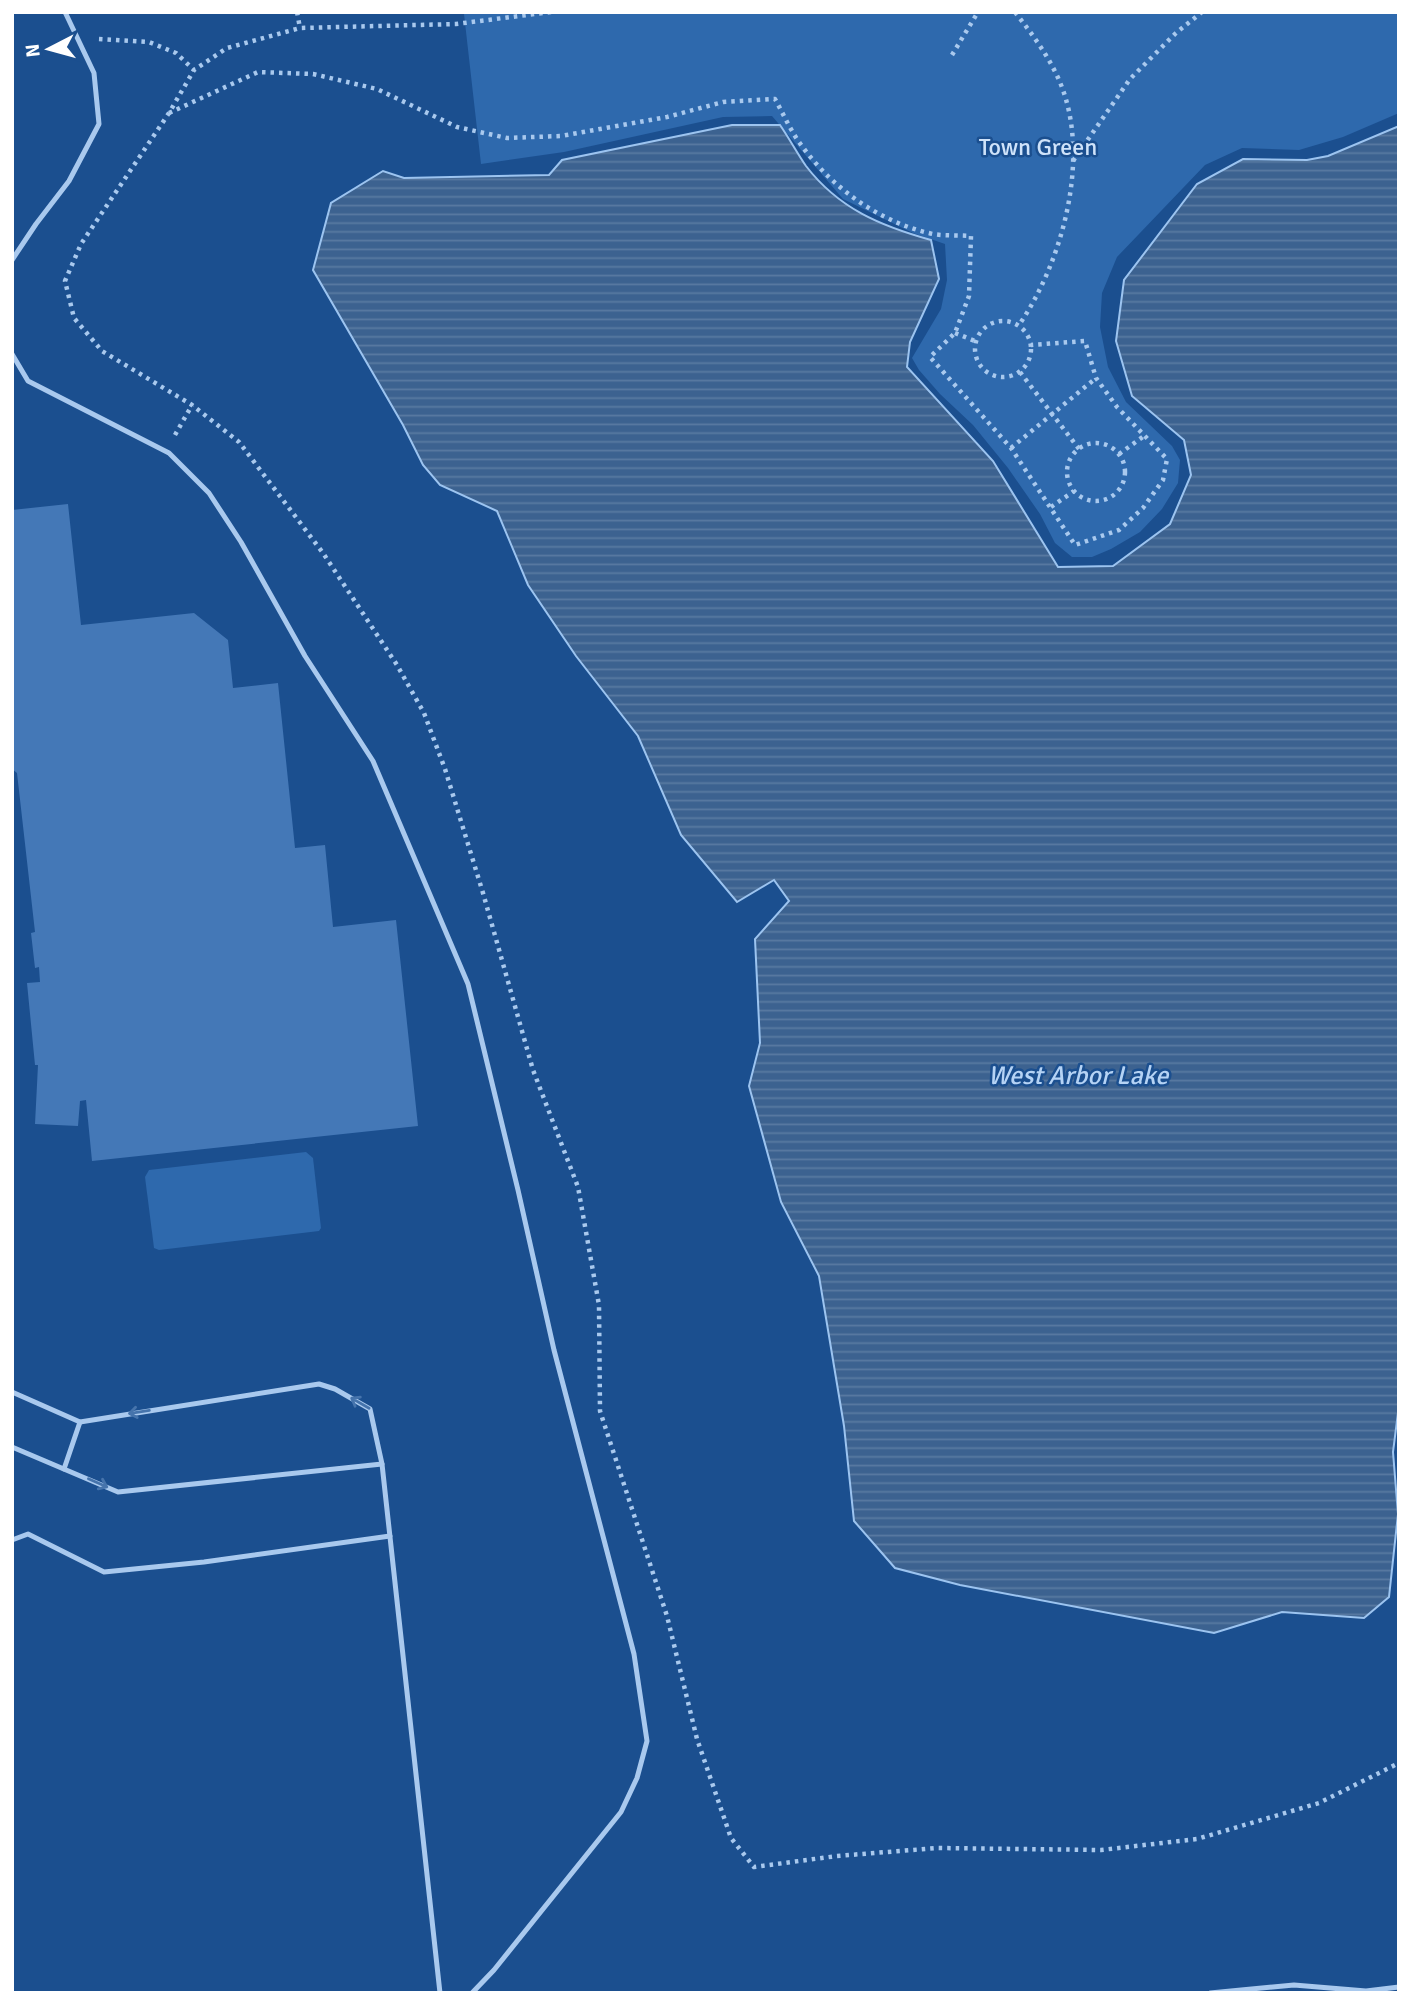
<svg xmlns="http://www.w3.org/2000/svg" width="1411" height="2005" font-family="Signika,sans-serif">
  <defs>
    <pattern id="water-rules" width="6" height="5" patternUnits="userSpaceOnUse" patternTransform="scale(1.75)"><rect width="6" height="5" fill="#3c6290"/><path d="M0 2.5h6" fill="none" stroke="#597aa1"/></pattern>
  </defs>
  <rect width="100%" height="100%" fill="#1b4f8f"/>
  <g fill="#2e69ad">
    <path d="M 475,12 L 1399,12 L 1399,113 L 1343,137 L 1299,150 L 1242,148 L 1205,165 L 1117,257 L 1102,293 L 1100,327 L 1108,367 L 1126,402 L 1172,446 L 1180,460 L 1178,483 L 1162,509 L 1140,532 L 1111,549 L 1092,557 L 1072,557 L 1055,543 L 1040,514 L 1008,468 L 973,425 L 940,394 L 919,370 L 912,358 L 941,309 L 947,280 L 945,244 L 913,233 L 843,199 L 772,116 L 723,117 L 564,152 L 481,164 L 464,14 Z"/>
    <path d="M 306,1152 L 313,1158 L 321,1228 L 319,1231 L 159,1250 L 154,1248 L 145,1177 L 149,1170 Z"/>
  </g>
  <path fill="url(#water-rules)" stroke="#9cc4f0" stroke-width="2" d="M 732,125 L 780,125 C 789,138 797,153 806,166 C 839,209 881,226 931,240 L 939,279 L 910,342 L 907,367 L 993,461 L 1058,567 L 1113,566 L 1170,524 L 1191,475 L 1184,440 L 1132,396 L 1116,341 L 1124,280 L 1197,184 L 1243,159 L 1307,160 L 1328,156 L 1399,126 L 1399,1405 L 1393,1452 L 1398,1514 L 1389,1597 L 1364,1618 L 1282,1612 L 1214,1633 L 960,1585 L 895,1568 L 854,1521 L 844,1426 L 819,1276 L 781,1202 L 749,1086 L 760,1043 L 755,939 L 789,901 L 774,880 L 737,902 L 681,835 L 638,736 L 576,656 L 528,585 L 497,511 L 440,485 L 423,465 L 403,425 L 313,270 L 331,203 L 383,171 L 404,178 L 549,175 L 562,160 Z"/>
  <path fill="#4478b7" d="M 68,504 L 81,625 L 194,613 L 228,640 L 233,688 L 278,683 L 295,848 L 325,845 L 333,927 L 396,920 L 418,1126 L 92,1161 L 86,1100 L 80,1101 L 78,1126 L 35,1124 L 38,1065 L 35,1065 L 27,983 L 40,982 L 39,967 L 35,968 L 31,933 L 35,932 L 17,773 L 12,769 L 12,510 Z"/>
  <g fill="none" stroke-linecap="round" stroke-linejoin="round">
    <g stroke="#a9c9ee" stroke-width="4.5" stroke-dasharray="3.5 5" stroke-linecap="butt">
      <path d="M 297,12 L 300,28"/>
      <path d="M 551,12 L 456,24 L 300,28 L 227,48 L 194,70 L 169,113 L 81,244 L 65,281 L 74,318 L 102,351 L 192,405 L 239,442 L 323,553 L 397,665 L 424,713 L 445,769 L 483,893 L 533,1070 L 578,1187 L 599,1305 L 600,1411 L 667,1616 L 697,1739 L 731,1838 L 754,1867 L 837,1856 L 937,1848 L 1101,1850 L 1197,1839 L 1319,1803 L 1399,1763"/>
      <path d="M 1015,12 C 1032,34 1048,55 1059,80 C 1092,155 1063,261 1019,325"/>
      <path d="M 99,39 L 149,42 L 176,53 L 194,70"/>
      <path d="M 952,55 L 978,12"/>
      <path d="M 169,113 L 258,72 L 313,74 L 377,89 L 457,127 L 507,138 L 561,136 L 667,117 L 723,102 L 775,99 C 784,115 791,132 802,146 C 833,189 881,223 933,234 C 945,236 959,235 971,236 L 969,296 L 955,333 L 930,357 L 1011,448 L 1075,545 L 1119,530 L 1143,508 L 1163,480 L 1167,459 L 1117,407 L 1096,378 L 1085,341 L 1031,345"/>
      <path d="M 1073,161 L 1130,79 L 1176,33 L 1202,12"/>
      <circle cx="1003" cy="349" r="28"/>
      <path d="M 955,333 L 975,341"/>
      <path d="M 1020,372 L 1079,449"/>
      <path d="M 175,435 L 192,405"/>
      <circle cx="1096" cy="472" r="29"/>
      <path d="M 1011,448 L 1096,378"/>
      <path d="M 1119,454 L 1144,436"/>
      <path d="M 1051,507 L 1074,491"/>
    </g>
    <g stroke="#a9c9ee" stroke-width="5">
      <path d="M 12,260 L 36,224 L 69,181 L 99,124 L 94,73 L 65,12"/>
      <path d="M 12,354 L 28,381 L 169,453 L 209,493 L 241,542 L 305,656 L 373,761 L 468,984 L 518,1190 L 554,1350 L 634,1654 L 647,1741 L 637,1778 L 621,1812 L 494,1970 L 472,1993"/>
      <path d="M 12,1392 L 80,1422 L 319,1384 L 335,1389 L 370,1409 L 382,1464 L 440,1993"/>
      <path d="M 12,1447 L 118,1492 L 382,1464"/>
      <path d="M 64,1469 L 80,1422"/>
      <path d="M 12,1540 L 28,1534 L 104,1572 L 204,1562 L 390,1536"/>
      <path d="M 1210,1993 L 1294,1985 L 1366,1991 L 1399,1987"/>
    </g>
  </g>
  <defs><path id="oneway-shaft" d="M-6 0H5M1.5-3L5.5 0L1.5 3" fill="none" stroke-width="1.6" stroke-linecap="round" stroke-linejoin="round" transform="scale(1.75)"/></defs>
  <g stroke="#4674ac">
    <use href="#oneway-shaft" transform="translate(360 1403) rotate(-150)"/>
    <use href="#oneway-shaft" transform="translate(139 1412) rotate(171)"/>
    <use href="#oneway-shaft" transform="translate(98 1483) rotate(24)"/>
  </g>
  <g text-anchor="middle" stroke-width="5" stroke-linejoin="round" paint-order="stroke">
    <g font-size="24" fill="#cfe3fa" stroke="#1b4f8f">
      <text x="1038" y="155">Town Green</text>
    </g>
    <g font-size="26" font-style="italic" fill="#b5d3f5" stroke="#1b4f8f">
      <text x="1078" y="1084">West Arbor Lake</text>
    </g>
  </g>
  <rect width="1411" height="2005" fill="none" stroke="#ffffff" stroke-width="28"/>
  <g transform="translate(49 49) rotate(264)" stroke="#1b4f8f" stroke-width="5" paint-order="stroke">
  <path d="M0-5L12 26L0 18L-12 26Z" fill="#ffffff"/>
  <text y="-10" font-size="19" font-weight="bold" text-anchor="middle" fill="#ffffff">N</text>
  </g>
</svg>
